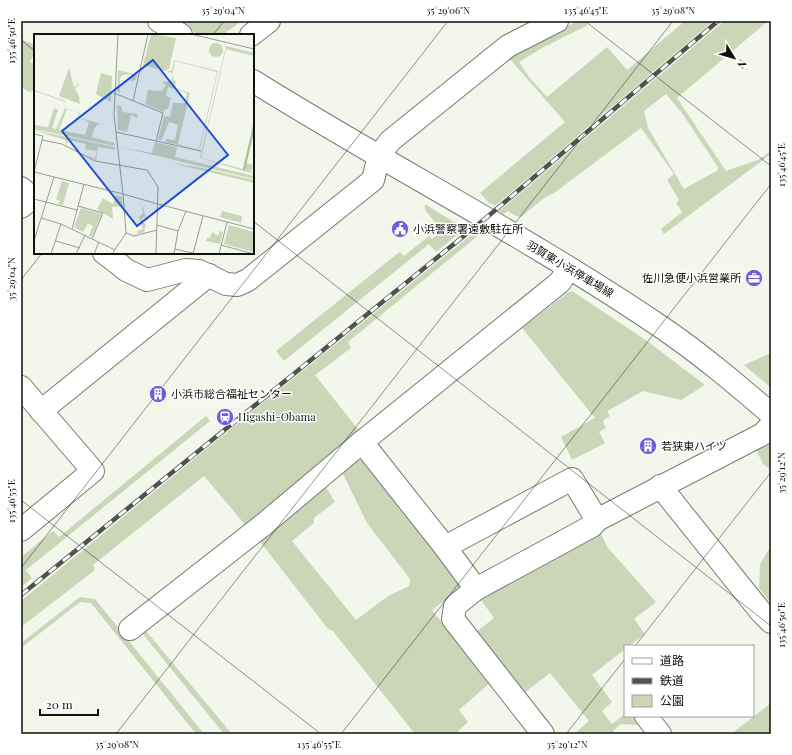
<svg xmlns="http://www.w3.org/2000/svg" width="792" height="755" font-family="'Playfair Display','Noto Sans JP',serif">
  <rect width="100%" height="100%" fill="#f3f7eb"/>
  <g fill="#cbd5b8" fill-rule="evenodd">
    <path d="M 177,21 L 242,21 L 222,35 L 199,35 Z"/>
    <path d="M 580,21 L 584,21 L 588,25 L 542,48 L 519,62 L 529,77 L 547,97 L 607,47 L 627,70 L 685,21 L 713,21 L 495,206 L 488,202 L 480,193 L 565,122 L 508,57 L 564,27 Z"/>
    <path d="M 724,21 L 768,21 L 677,98 L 726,171 L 758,160 L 771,151 L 771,154 L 664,234 L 661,229 L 682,212 L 676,203 L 679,200 L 667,180 L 674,174 L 641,128 L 554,193 L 543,199 L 521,217 L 516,216 L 508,211 L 503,214 L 499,211 ZM 666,94 L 682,113 L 718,167 L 718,170 L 684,189 L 648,128 L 644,111 Z"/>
    <path d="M 21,39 L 35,45 L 35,52 L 30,62 L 35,65 L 35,90 L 29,92 L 21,87 L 21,63 L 23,59 L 21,58 Z"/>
    <path d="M 425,204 L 465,229 L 436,252 L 429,244 L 284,361 L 276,351 L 397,254 L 400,252 L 404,256 L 429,236 L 432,239 L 442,231 L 425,210 Z"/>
    <path d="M 476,231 L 480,234 L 348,342 L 351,348 L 315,375 L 361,433 L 248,528 L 204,476 L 93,565 L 95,570 L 21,627 L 21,601 L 233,427 Z"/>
    <path d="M 572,291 L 647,341 L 705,385 L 681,400 L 643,391 L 607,411 L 610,416 L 604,420 L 603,422 L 606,428 L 599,432 L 605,443 L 572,460 L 561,437 L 595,418 L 522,328 L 567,293 Z"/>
    <path d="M 771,353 L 771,388 L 744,365 Z"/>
    <path d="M 206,416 L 210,421 L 26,570 L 32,578 L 21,587 L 21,557 L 53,531 L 59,537 Z"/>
    <path d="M 771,444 L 771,470 L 763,464 L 756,450 Z"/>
    <path d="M 354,460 L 366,461 L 451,567 L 458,580 L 460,589 L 432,610 L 491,682 L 459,710 L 468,722 L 455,734 L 415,734 L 332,630 L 328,629 L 258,539 L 148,627 L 146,631 L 232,734 L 224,734 L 142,633 L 146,624 L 254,537 L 265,532 L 324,484 L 335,502 L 314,518 L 314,523 L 292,541 L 356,620 L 388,596 L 409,586 L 410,579 L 367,523 L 341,470 Z"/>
    <path d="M 600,532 L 608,548 L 656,602 L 634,619 L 645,634 L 629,646 L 625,646 L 625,649 L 592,675 L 612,702 L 602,711 L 612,724 L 625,714 L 625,716 L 633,716 L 640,725 L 621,724 L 613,731 L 615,734 L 574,734 L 589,721 L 550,673 L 523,694 L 475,633 L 494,618 L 481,600 L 484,595 Z"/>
    <path d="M 769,549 L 771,549 L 771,604 L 759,588 L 760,564 Z"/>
    <path d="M 80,597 L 95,599 L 204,734 L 196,734 L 91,603 L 80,602 L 21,648 L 21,643 Z"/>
    <path d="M 771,703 L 771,734 L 731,734 Z"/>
  </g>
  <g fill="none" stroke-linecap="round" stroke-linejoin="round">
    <defs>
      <g id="minor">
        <path d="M 159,21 L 181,35"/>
        <path d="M 251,35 L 269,21"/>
        <path d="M 21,207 L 32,198"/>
        <path d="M 120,265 L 126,270 L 147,280 L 186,270 L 199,271 L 226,284 L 237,285 L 248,280 L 373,180 L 379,156 L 390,141 L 508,46 L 557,21"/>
        <path d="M 21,387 L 93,471 L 21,530"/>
        <path d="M 41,411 L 209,275"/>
        <path d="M 362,442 L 445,547 L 476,589"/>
        <path d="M 660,486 L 761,612 L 771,622"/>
        <path d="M 445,547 L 572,479 L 597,520"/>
        <path d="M 130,629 L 263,525 L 362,442 L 560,282 L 569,268"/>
        <path d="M 646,716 L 660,734"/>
        <path d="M 543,734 L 453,619 L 455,606 L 476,589 L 592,526 L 597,520 L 763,434 L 771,425"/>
      </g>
      <g id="major">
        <path d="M 253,81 C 389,166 532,239 664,329 C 702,355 736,384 771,414"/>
        <path d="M 21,188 L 35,200"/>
        <path d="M 104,253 L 120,265"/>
      </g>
    </defs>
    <use href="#minor" stroke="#777b70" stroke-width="24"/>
    <use href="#major" stroke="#777b70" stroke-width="24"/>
    <use href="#minor" stroke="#fff" stroke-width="22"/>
    <use href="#major" stroke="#fff" stroke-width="22"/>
    <defs>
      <path id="rail" d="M 21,595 L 486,218 L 718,21"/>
    </defs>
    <use href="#rail" stroke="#50534c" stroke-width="4.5"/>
    <use href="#rail" stroke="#fff" stroke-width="3" stroke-dasharray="9" stroke-linecap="butt"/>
  </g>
  <path fill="none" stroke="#0f110d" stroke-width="1" stroke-opacity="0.45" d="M 585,21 L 771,166M 213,35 L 224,21M 21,40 L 35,51M 253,221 L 771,626M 21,280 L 42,253M 21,500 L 321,734M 21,568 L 448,21M 635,646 L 771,472M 116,734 L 673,21M 341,734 L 771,184M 566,734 L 625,659"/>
  <defs>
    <symbol id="civic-disc" viewBox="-11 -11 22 22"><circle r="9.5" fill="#705ed8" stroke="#fff"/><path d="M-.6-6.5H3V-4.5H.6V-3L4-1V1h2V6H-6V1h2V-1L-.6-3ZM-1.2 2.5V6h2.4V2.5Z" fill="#fff"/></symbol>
    <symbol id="office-disc" viewBox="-11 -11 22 22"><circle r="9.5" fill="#705ed8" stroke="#fff"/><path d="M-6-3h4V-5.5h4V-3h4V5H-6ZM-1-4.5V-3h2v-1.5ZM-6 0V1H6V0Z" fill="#fff"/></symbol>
    <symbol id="building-disc" viewBox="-11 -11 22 22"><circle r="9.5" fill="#705ed8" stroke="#fff"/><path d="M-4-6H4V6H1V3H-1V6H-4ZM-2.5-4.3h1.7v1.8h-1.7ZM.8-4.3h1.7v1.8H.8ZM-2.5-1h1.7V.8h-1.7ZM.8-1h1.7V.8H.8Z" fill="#fff"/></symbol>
    <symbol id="station-disc" viewBox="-11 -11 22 22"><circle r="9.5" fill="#705ed8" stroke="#fff"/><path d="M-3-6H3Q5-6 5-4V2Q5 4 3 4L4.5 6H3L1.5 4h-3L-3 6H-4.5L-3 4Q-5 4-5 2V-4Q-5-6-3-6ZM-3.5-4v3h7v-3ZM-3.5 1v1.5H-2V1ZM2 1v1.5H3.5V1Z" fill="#fff"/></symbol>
  </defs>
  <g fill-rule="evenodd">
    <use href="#civic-disc" x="390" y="219" width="20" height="20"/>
    <use href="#office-disc" x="744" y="268" width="20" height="20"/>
    <use href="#building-disc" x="148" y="384" width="20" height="20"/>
    <use href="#station-disc" x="215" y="407" width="20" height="20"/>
    <use href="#building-disc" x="638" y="436" width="20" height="20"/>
  </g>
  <g text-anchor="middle" stroke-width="3" stroke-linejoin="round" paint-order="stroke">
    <g font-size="11" fill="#0f110d" stroke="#fff" text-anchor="start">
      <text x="413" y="233">小浜警察署遠敷駐在所</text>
      <text x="741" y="282" text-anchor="end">佐川急便小浜営業所</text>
      <text x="171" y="398">小浜市総合福祉センター</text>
      <text x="238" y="421">Higashi-Obama</text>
      <text x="661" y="450">若狭東ハイツ</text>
    </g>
    <g font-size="11" fill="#0f110d" stroke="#fff">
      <text transform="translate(570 269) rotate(31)" y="4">羽賀東小浜停車場線</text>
    </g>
  </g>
  <g transform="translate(34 34)">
    <rect width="220" height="220" fill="#f3f7eb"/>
    <path d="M 117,0 L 142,4 L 135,35 L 130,37 L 109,31 ZM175 16a7 7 0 1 1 14 0a7 7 0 1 1-14 0ZM 192,12 L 220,19 L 220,22 L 192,15 L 167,124 L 209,135 L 220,86 L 220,98 L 212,129 L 219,131 L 217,138 L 220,140 L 166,124 ZM 140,26 L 184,37 L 166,115 L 131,108 L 132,105 L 141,106 L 144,91 L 135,88 L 127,107 L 124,105 L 130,82 L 136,83 L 139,69 L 151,69 L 153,59 L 134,53 L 132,62 L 137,64 L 134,75 L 131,75 L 130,78 L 111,70 L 114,56 L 128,57 L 132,51 L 129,49 L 130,47 L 133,49 L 133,47 L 137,48 L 139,39 L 132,38 L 138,36 ZM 141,27 L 183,38 L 165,115 L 144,110 L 156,59 L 141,54 L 142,47 L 139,46 L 139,37 ZM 35,34 L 40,53 L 44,51 L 40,42 L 45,51 L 41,55 L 45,62 L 46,70 L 25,62 ZM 84,36 L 103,41 L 102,45 L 97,48 L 97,40 L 89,41 L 86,44 L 86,59 L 83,57 ZM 67,39 L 78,42 L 77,68 L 62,60 ZM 0,57 L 0,56 L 32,67 L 22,97 L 31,74 L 46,79 L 46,84 L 68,90 L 64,90 L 60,95 L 58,103 L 80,109 L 81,112 L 0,95 L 0,91 L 14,93 L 20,74 L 24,76 L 18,94 L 22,95 L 32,68 ZM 33,75 L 45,79 L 46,84 L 55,88 L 51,101 L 25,96 ZM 83,71 L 87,72 L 89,78 L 104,80 L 103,84 L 97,81 L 93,98 L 84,96 ZM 0,96 L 81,113 L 81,116 L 64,113 L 62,126 L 50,120 L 61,124 L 63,117 L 51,115 L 52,110 L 34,106 L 33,112 L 31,106 ZM 121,108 L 143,113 L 141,123 L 220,142 L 220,145 L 86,113 L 118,119 ZM 134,128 L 173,135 L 220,146 L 220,149 ZM 28,147 L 35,149 L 29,171 L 24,170 L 26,167 L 22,165 ZM 82,161 L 88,163 L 89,172 L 78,173 L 79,185 L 63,175 L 69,164 L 79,170 ZM 107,168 L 112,183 L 108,184 L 109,189 L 112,190 L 110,198 L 104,200 L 103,197 L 109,195 L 105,183 L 109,179 ZM 47,174 L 68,180 L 58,202 L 55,202 L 59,192 L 54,189 L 49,198 L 40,193 ZM 188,177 L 208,182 L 207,189 L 186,183 ZM 195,191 L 220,198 L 220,218 L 190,210 ZM 186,197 L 189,198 L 186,210 L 172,207 L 173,204 L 176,204 L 178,198 L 184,202 Z" fill="#cbd5b8" fill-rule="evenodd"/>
    <path fill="none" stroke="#aebc94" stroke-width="2" d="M 210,136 L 220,93"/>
    <path fill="none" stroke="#989b92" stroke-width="1" d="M 84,0 L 80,81 L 89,160 L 124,170M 157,0 L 220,15M 80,59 L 129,79 L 122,107M 99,67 L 114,0M 82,98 L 167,117M 0,100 L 9,102 L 8,106M 0,138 L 8,106 L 28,110 L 61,127 L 113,136 L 124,153M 0,138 L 89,160 L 92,199 L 78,220M 0,165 L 43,176M 124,170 L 220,195M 44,172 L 69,179 L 58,205M 7,184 L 27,190 L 81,216M 123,191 L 144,197M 38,195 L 50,150M 92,199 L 100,202 L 123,196M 0,207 L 20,143M 22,207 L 46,214M 187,211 L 220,220M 141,215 L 163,220M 17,220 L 27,190M 42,220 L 51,201M 60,220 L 65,208M 122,220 L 124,153M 140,220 L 144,197 L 152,177M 159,220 L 169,182M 185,220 L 193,188"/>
    <path fill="#1d4ed8" fill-opacity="0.15" stroke="#1d4ed8" stroke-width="2" d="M 119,26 L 194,121 L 103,192 L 28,97 Z"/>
    <rect width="220" height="220" fill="none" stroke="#0f110d" stroke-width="2"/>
  </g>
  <rect width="792" height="755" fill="none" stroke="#ffffff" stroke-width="44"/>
  <rect x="624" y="645" width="130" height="72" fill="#ffffff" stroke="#9fa09e"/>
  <rect x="632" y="658" width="20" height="6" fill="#ffffff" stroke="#9fa09e"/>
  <text x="660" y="665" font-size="12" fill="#0f110d">道路</text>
  <rect x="632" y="678" width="20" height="6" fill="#50534c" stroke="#9fa09e"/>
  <text x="660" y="685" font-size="12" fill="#0f110d">鉄道</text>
  <rect x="632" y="695" width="20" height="12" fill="#cbd5b8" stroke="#9fa09e"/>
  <text x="660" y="705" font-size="12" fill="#0f110d">公園</text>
  <g transform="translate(734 58) rotate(128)" stroke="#ffffff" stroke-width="3" paint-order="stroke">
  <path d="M0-3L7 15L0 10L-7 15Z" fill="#0f110d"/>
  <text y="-6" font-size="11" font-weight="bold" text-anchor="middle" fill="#0f110d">N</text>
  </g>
  <path d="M40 709v6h58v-6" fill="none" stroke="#0f110d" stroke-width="2"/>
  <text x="46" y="709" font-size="12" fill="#0f110d" stroke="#ffffff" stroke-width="3" paint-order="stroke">20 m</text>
  <rect x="22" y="22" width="748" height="711" fill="none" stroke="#0f110d" stroke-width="1.5"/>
  <g font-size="10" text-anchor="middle" fill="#0f110d">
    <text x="223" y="14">35°29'04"N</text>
    <text x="448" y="14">35°29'06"N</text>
    <text x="586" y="14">135°46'45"E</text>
    <text x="673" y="14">35°29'08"N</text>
    <text transform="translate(11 41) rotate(-90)" y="4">135°46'50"E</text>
    <text transform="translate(781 165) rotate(-90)" y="4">135°46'45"E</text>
    <text transform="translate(11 279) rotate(-90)" y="4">35°29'04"N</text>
    <text transform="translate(781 473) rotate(-90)" y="4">35°29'12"N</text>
    <text transform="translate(11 501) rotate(-90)" y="4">135°46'55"E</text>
    <text transform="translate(781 625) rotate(-90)" y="4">135°46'50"E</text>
    <text x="117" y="748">35°29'08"N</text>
    <text x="319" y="748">135°46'55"E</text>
    <text x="567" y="748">35°29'12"N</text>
  </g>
</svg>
